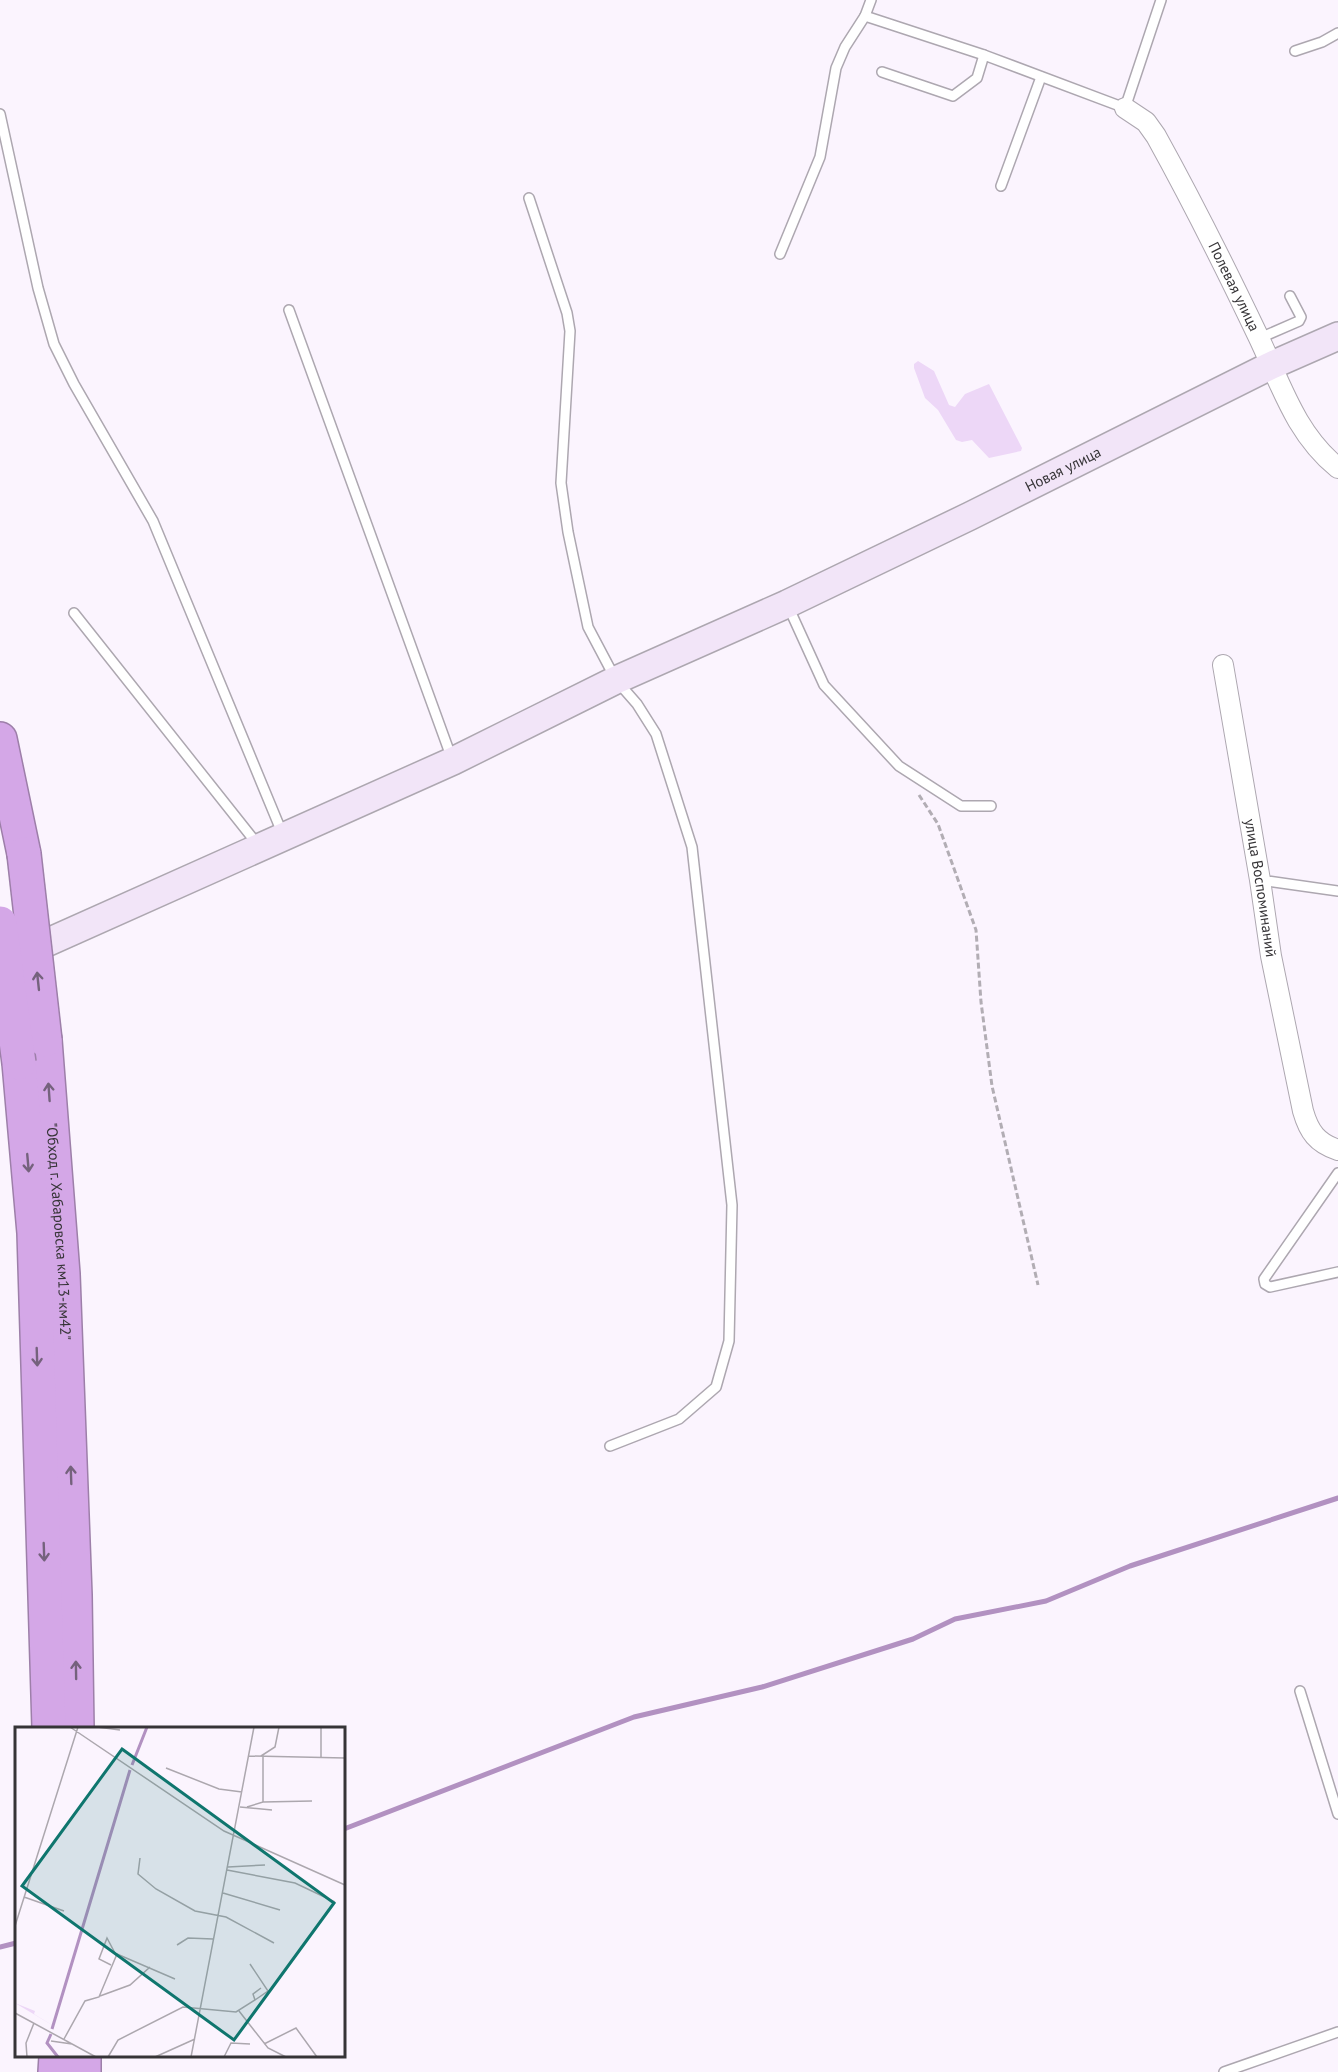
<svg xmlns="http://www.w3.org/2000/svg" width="1338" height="2072" font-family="'PT Sans',sans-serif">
  <rect width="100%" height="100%" fill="#fbf4fe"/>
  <path fill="#edd7f7" d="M 918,361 L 934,371 L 949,405 L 955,407 L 965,394 L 989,384 L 1022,448 L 1021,451 L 989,458 L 972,440 L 962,442 L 956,440 L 938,410 L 925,398 L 914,368 L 914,364 Z"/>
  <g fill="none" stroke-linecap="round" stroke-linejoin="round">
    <g stroke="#b291c1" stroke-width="5">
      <path d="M 344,1829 L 634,1717 L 762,1687 L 913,1639 L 955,1619 L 1046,1601 L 1130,1566 L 1338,1498"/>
      <path d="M 0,1947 L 16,1943"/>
    </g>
    <defs>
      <g id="lane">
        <path d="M 865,16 L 871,0"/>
        <path d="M 1295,51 L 1322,42 L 1338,33"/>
        <path d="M 882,72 L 953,96 L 977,78 L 984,55 L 1125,108 L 1161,0"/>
        <path d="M 0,114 L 38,288 L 54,344 L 74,384 L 153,521 L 283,835"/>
        <path d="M 1001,186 L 1041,77"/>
        <path d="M 529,198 L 567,313 L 570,331 L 561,483 L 568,532 L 588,627 L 616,680 L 637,704 L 656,734 L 692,847 L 732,1205 L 729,1341 L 716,1387 L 679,1419 L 610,1446"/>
        <path d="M 780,254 L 820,157 L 836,68 L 845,47 L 865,16 L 984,55"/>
        <path d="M 289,310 L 452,759"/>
        <path d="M 1260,338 L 1299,321 L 1301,317 L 1290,296"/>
        <path d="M 788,606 L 824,685 L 899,766 L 961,806 L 991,806"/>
        <path d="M 74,613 L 258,845"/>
        <path d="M 1260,880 L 1338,891"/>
        <path d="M 1338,1173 L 1264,1279 L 1265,1284 L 1270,1287 L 1338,1272"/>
        <path d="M 1300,1691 L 1338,1814"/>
        <path d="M 1224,2072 L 1338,2032"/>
      </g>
      <g id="street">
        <path id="s1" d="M 1125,108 L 1146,122 L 1156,136 C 1192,201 1226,269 1258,336 C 1281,384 1295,433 1338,468"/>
        <path id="s2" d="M 1223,665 L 1260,880 L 1271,956 L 1303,1111 C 1309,1132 1317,1143 1338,1150"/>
      </g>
      <g id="secondary">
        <path id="s3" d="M 17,956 L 453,761 L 616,680 L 787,604 L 970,516 L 1270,366 L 1338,336"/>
      </g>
      <g id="highway">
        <path d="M 0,739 L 24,854"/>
        <path id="s4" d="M 45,1040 L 63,1274 L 75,1595 L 77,1728"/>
        <path d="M 19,1063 L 34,1233 L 49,1728"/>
        <path d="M 84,2056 L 84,2072"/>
        <path d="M 55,2072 L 56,2056"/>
      </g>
    </defs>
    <use href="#lane" stroke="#ada7b0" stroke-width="12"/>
    <use href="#street" stroke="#ada7b0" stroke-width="22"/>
    <use href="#secondary" stroke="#ada7b0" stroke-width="30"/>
    <use href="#highway" stroke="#9d7fa9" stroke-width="36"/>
    <path stroke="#b2adb4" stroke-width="3" stroke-dasharray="6 3" stroke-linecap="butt" d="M 919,795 L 938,824 L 976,930 L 981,1002 L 992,1086 L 1038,1285"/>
    <use href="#lane" stroke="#fff" stroke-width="9"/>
    <use href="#street" stroke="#fff" stroke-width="20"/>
    <use href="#secondary" stroke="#f2e5f8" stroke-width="27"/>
    <use href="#highway" stroke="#d4a7e7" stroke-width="33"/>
    <defs>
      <g id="highway-bridge">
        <path d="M 24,854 L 45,1040"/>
        <path d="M 0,923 L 19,1063"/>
      </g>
    </defs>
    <use href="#highway-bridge" stroke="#9d7fa9" stroke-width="36" stroke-linecap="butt"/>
    <use href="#highway-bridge" stroke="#d4a7e7" stroke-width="33"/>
  </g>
  <defs><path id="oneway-shaft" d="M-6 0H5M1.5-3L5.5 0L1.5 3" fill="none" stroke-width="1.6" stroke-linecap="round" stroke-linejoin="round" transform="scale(1.5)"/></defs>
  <g stroke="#75627d">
    <use href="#oneway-shaft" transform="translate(38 981) rotate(-96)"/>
    <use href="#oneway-shaft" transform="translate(49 1092) rotate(-94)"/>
    <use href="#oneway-shaft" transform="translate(28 1163) rotate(85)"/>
    <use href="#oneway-shaft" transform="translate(37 1357) rotate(88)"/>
    <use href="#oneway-shaft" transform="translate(71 1475) rotate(-92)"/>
    <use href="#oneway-shaft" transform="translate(44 1552) rotate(88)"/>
    <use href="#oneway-shaft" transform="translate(76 1670) rotate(-91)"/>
  </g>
  <g text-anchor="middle" stroke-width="4.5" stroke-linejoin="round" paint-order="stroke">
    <g font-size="15" fill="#363437" stroke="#fbf4fe">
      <text dy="5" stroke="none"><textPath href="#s1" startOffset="212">Полевая улица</textPath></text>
      <text dy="5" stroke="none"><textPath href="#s3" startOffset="1154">Новая улица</textPath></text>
      <text dy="5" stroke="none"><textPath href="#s2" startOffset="226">улица Воспоминаний</textPath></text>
      <text dy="5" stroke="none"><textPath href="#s4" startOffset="192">"Обход г. Хабаровска км13-км42"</textPath></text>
    </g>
  </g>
  <g transform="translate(15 1727)">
    <rect width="330" height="330" fill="#fbf4fe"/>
    <path d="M 0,276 L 20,284 L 19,287 L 47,304 Z" fill="#edd7f7"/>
    <path fill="none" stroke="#b291c1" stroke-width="3" d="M 117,38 L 132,0M 37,302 L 115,43M 36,307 L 32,316 L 43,330"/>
    <path fill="none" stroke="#aca7ae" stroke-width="1.5" d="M 55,0 L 209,104 L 330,158M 82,0 L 105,3M 234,29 L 330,31M 246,29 L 260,20 L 264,0M 248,29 L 248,75M 306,30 L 306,0M 151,41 L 204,62 L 227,65M 225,80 L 257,83M 232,80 L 248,75 L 297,74M 125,131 L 123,147 L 141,162 L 180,184 L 211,190 L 259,216M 213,140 L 250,138M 212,143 L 280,156 L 320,175M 208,166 L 265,183M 9,170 L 49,184M 0,199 L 63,0M 162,218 L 173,211 L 198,212M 235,237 L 253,264 L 240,273M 96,238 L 84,232 L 92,211 L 101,228M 85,269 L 115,258 L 135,240M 224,284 L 253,321 L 271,330M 0,286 L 81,330M 49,312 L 70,274 L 84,270 L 102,227 L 160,252M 36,314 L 57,317M 249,317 L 281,301 L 302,330M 12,330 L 11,316 L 19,296M 93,330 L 103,313 L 168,280 L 221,285 L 240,273 L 238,267 L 246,261M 140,330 L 180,312M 176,330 L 239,0M 209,330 L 216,316 L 235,317"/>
    <path fill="#0f766e" fill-opacity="0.15" stroke="#0f766e" stroke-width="3" d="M 107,22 L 319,176 L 219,313 L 7,159 Z"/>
    <rect width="330" height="330" fill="none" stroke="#363437" stroke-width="3"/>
  </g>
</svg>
